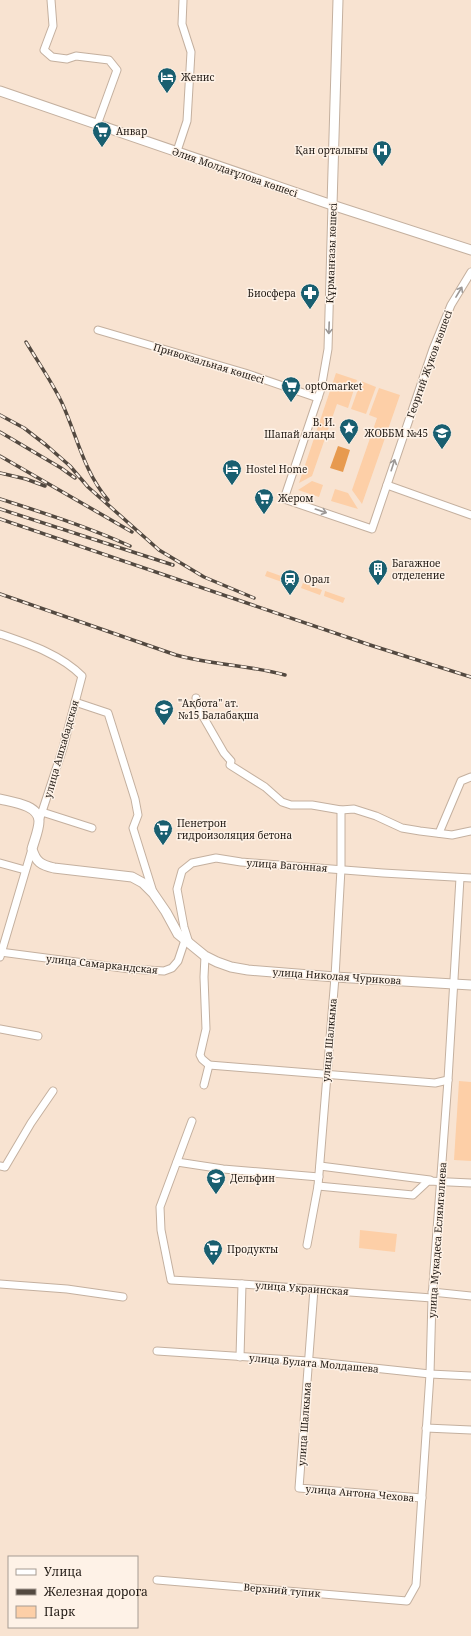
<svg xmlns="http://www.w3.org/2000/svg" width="471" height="1636" font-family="'Noto Serif',serif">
  <rect width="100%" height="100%" fill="#f8e3d1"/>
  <g fill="#fdcfa7">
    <path d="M 336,373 L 357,380 L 348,408 L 337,404 L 312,476 L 299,483 Z"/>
    <path d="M 361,381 L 376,387 L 366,414 L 351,409 Z"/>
    <path d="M 379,388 L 400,395 L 362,504 L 352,490 L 377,418 L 369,415 Z"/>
    <path d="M 312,481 L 323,485 L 319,497 L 298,490 Z"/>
    <path d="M 335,489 L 348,493 L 358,509 L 331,501 Z"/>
    <path d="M 267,571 L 284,577 L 282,582 L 265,576 Z"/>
    <path d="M 303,583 L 322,590 L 320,595 L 301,588 Z"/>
    <path d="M 325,591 L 345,598 L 343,603 L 324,596 Z"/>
    <path d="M 459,1081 L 471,1082 L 471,1161 L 454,1160 Z"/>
    <path d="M 360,1230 L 397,1234 L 395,1252 L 359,1248 Z"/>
  </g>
  <path fill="#e79a4f" d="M 338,446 L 350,450 L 343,472 L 330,468 Z"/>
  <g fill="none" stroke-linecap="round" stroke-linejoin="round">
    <defs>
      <g id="street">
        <path d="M 51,0 L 53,26 L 44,50 L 52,57 L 67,59 L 76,56 L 109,60 L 117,70 L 97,125"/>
        <path d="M 177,151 L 187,121 L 191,52 L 182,24 L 183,0"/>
        <path d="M 332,205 L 328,349 L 321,389 L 284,499 L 372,529 L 433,349 L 451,305 L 471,272"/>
        <path d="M 98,330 L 245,373 L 318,398"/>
        <path d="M 387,485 L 471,515"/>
        <path d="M 0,634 C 29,644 60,654 82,676 L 63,748 L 39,821"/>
        <path d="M 196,698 L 197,706 L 224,753 L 231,761 L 230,765 L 265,787 L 282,802 L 291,805 L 312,805 L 341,810 L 354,809 L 376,816 L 402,828 L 420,831 L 452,835 L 471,831"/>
        <path d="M 75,702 L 108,713 L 135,799 L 138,815 L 133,828 L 153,892"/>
        <path d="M 42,812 L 92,828"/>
        <path d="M 439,833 L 461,781 L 471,777"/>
        <path d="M 0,863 L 25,870"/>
        <path d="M 189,943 L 184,927 L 177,889 L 182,871 L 192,863 L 216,858 L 241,862 L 383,873 L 471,878"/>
        <path d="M 0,952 L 130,969 L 164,971 L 172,968 L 178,961 L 185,940"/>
        <path d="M 0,957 L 32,849"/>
        <path d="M 0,1029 L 38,1036"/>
        <path d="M 209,1065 L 435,1083 L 448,1080"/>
        <path d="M 204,1085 L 209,1065 L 202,1059 L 200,1055 L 206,1029 L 204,977 L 205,956"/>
        <path d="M 192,1121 L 160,1207 L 161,1230 L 171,1280 L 242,1284 L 432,1298"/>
        <path d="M 177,1162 L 223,1169 L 319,1177"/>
        <path d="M 0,1166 L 5,1167 L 31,1123 L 53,1091"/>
        <path d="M 320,1166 L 430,1180"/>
        <path d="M 318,1186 L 413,1195 L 428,1181 L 471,1183"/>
        <path d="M 307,1245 L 318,1186 L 335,977 L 341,869 L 341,810"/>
        <path d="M 0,1284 L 67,1289 L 123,1297"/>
        <path d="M 314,1289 L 299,1488 L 422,1498"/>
        <path d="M 432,1292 L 471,1296"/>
        <path d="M 157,1351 L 308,1361 L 430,1374 L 471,1376"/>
        <path d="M 240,1357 L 242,1284"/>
        <path d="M 426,1428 L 471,1430"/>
        <path d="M 157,1580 L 407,1601 L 416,1585 L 430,1374 L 432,1298 L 448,1080 L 460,878"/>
      </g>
      <g id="secondary">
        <path d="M 0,91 L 332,205 L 471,250"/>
        <path d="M 332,205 L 338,0"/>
        <path d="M 0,799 C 12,802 39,805 39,821 C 39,830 34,841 32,849 C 36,862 41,865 54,868 L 132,877 L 143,883 L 153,893 L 166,912 L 178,934 L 205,956 L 217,962 L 231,967 L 248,970 L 335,977 L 471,985"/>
      </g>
    </defs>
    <use href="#street" stroke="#c4b09f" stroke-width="9"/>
    <use href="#secondary" stroke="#c4b09f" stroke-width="11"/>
    <use href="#street" stroke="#fff" stroke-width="7"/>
    <use href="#secondary" stroke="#fff" stroke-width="9"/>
    <defs>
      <g id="rail">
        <path d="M 26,342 C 38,362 52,382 62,403 C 77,436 84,472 108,500"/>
        <path d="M 0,415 L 24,428 L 46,445 L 70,466 L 88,487 L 159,550 L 204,577 L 254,598"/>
        <path d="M 0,432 L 61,468 L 75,478"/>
        <path d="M 0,456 L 132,532"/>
        <path d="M 0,473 L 26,479 L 45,486"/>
        <path d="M 0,499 C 44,513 88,527 130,546"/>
        <path d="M 0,509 L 173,565"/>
        <path d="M 0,519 L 370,645 L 471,677"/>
        <path d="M 0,594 L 176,655 C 212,665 249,665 285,675"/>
      </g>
    </defs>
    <use href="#rail" stroke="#534940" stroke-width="3.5"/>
    <use href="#rail" stroke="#fef2e7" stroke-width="2" stroke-dasharray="6" stroke-linecap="butt"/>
  </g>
  <defs><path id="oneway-shaft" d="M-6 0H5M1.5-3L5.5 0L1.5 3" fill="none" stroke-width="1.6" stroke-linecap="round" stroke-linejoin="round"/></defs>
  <g stroke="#9c9896">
    <use href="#oneway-shaft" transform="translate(459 292) rotate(-59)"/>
    <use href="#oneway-shaft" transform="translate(329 328) rotate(92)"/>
    <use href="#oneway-shaft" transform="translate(393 465) rotate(-72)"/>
    <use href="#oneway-shaft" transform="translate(321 511) rotate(19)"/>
  </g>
  <defs>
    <symbol id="hotel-pin" viewBox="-11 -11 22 30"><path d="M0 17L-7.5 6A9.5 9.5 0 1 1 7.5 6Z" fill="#195f70" stroke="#fef2e7"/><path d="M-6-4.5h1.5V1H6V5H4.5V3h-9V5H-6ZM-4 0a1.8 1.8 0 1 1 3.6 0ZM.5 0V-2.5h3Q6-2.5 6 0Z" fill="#fff"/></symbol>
    <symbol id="supermarket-pin" viewBox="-11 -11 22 30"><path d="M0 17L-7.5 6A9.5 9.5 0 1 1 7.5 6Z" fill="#195f70" stroke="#fef2e7"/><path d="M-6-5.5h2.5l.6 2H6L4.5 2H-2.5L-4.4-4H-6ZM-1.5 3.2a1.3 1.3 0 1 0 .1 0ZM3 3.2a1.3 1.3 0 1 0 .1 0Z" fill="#fff"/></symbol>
    <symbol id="hospital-pin" viewBox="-11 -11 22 30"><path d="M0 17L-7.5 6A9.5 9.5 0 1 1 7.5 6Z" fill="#195f70" stroke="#fef2e7"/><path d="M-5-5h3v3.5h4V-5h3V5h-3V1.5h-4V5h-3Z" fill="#fff"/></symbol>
    <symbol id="pharmacy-pin" viewBox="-11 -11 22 30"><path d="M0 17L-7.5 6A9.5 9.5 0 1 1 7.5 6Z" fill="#195f70" stroke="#fef2e7"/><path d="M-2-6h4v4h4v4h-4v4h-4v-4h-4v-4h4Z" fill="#fff"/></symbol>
    <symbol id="sight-pin" viewBox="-11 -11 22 30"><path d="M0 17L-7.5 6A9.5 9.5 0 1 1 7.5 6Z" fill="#195f70" stroke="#fef2e7"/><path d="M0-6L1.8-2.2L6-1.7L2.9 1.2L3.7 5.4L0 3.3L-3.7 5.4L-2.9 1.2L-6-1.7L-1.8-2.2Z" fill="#fff"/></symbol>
    <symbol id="school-pin" viewBox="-11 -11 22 30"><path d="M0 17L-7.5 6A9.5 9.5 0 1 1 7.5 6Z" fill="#195f70" stroke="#fef2e7"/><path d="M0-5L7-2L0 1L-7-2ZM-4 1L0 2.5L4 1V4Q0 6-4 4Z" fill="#fff"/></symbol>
    <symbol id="building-pin" viewBox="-11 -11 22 30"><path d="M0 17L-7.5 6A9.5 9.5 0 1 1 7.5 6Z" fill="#195f70" stroke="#fef2e7"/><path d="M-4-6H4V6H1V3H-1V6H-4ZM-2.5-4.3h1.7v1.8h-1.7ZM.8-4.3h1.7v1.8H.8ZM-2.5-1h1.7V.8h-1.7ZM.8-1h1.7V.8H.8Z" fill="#fff"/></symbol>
    <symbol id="station-pin" viewBox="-11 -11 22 30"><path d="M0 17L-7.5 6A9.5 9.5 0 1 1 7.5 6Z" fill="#195f70" stroke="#fef2e7"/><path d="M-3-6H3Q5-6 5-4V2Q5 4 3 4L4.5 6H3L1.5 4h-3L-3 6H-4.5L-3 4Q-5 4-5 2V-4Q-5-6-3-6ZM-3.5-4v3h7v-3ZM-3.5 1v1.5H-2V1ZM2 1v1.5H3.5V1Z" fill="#fff"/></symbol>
  </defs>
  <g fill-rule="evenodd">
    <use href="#hotel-pin" x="156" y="66" width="22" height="30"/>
    <use href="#supermarket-pin" x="91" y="120" width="22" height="30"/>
    <use href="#hospital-pin" x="371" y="139" width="22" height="30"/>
    <use href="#pharmacy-pin" x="299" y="282" width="22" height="30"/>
    <use href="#supermarket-pin" x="280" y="375" width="22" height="30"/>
    <use href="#sight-pin" x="338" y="417" width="22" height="30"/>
    <use href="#school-pin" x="431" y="422" width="22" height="30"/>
    <use href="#hotel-pin" x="221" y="458" width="22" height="30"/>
    <use href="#supermarket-pin" x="253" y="487" width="22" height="30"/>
    <use href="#building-pin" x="367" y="558" width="22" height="30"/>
    <use href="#station-pin" x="279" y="568" width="22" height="30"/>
    <use href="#school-pin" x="153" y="698" width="22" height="30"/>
    <use href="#supermarket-pin" x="152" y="818" width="22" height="30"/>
    <use href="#school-pin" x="205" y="1167" width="22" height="30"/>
    <use href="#supermarket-pin" x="202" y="1238" width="22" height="30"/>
  </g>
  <g text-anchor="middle" stroke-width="3" stroke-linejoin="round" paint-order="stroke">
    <g font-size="10" fill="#221b15" stroke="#fef2e7" text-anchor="start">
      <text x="181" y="81">Женис</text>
      <text x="116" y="135">Анвар</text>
      <text x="368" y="154" text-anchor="end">Қан орталығы</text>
      <text x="296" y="297" text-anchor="end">Биосфера</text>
      <text x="305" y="390">optOmarket</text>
      <text x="335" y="426" text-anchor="end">В. И.<tspan x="335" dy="12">Шапай алаңы</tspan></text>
      <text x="428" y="437" text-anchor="end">ЖОББМ №45</text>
      <text x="246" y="473">Hostel Home</text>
      <text x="278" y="502">Жером</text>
      <text x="392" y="567">Багажное<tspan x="392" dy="12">отделение</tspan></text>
      <text x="304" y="583">Орал</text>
      <text x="178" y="707">"Ақбота" ат.<tspan x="178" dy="12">№15 Балабақша</tspan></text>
      <text x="177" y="827">Пенетрон<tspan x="177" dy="12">гидроизоляция бетона</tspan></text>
      <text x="230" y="1182">Дельфин</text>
      <text x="227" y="1253">Продукты</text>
    </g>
    <g font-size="10" fill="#221b15" stroke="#fef2e7">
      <text transform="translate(235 172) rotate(19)" y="4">Әлия Молдағұлова көшесі</text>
      <text transform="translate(331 253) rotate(-88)" y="4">Құрманғазы көшесі</text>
      <text transform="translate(209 363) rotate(17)" y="4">Привокзальная көшесі</text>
      <text transform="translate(429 364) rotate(-70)" y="4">Георгий Жуков көшесі</text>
      <text transform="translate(61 749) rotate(-74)" y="4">улица Ашхабадская</text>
      <text transform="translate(287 865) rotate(4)" y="4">улица Вагонная</text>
      <text transform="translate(102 964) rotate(6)" y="4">улица Самаркандская</text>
      <text transform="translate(337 976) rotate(4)" y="4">улица Николая Чурикова</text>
      <text transform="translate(329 1040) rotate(-85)" y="4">улица Шалкыма</text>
      <text transform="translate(437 1240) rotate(-86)" y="4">улица Мукадеса Еслямгалиева</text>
      <text transform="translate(302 1288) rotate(4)" y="4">улица Украинская</text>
      <text transform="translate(314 1363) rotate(5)" y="4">улица Булата Молдашева</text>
      <text transform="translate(304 1424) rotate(-86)" y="4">улица Шалкыма</text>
      <text transform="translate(360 1493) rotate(5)" y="4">улица Антона Чехова</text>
      <text transform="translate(282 1590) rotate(5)" y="4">Верхний тупик</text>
    </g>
  </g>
  <rect x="8" y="1556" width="130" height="72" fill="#fef2e7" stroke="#a69c93"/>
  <rect x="16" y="1569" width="20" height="6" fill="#ffffff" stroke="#a69c93"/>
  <text x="44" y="1576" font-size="12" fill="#221b15">Улица</text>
  <rect x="16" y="1589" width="20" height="6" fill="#534940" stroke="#a69c93"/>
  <text x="44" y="1596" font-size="12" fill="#221b15">Железная дорога</text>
  <rect x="16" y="1606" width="20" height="12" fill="#fdcfa7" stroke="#a69c93"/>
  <text x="44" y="1616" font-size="12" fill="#221b15">Парк</text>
</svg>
